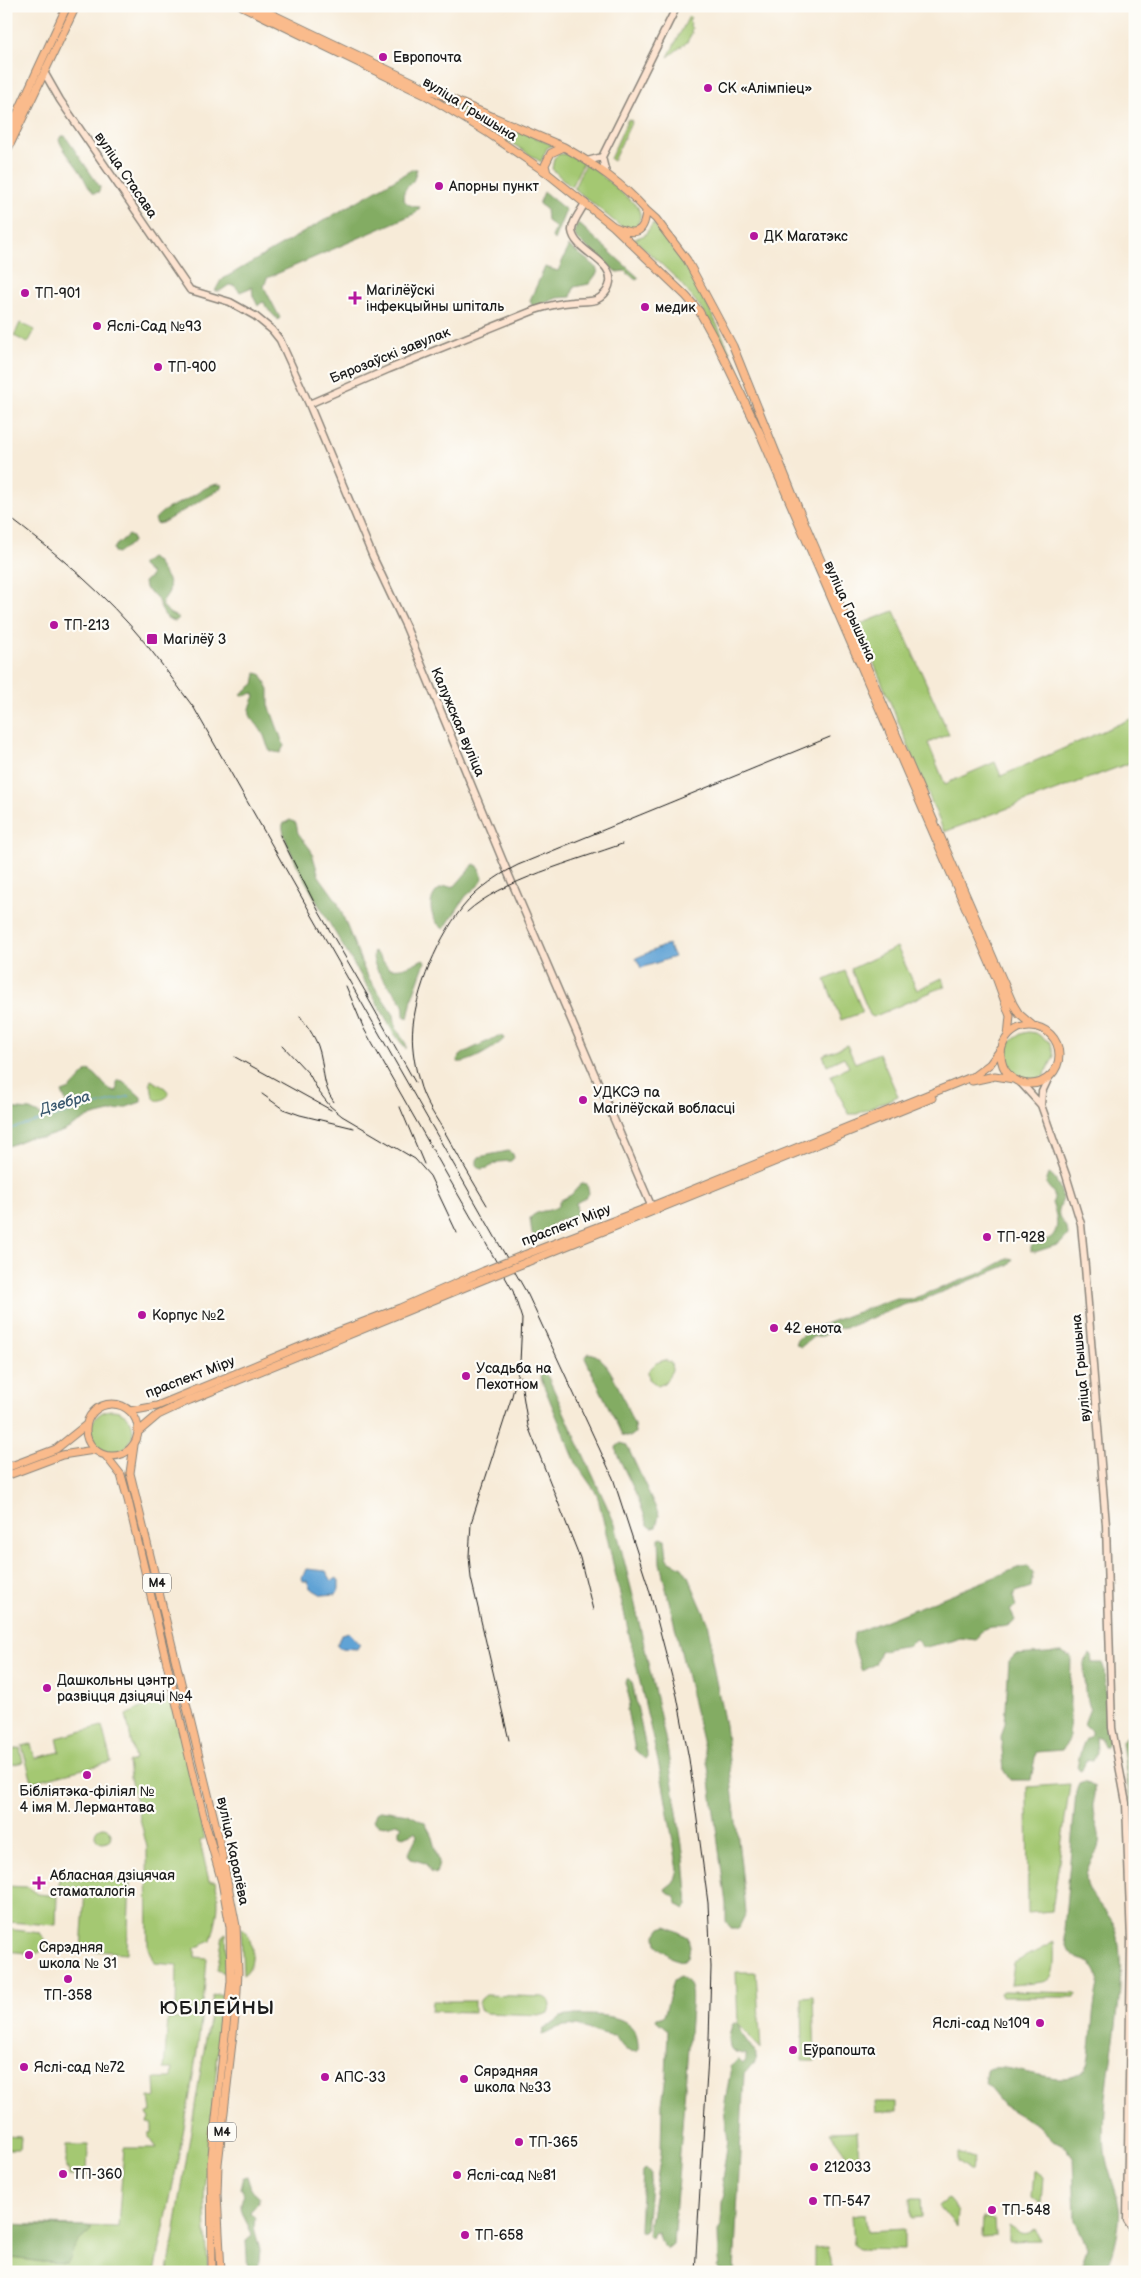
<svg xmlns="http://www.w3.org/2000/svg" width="1141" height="2278" font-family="'Balsamiq Sans',sans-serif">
  <rect width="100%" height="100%" fill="#fdfcf7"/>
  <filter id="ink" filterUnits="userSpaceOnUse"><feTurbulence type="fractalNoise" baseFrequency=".02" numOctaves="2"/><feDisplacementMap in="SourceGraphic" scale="10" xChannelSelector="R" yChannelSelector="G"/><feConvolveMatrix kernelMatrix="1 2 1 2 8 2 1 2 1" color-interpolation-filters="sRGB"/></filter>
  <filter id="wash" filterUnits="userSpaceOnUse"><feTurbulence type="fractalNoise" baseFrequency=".0096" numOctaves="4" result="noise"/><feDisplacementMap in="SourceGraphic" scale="20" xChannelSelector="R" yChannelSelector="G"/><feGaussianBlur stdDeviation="1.12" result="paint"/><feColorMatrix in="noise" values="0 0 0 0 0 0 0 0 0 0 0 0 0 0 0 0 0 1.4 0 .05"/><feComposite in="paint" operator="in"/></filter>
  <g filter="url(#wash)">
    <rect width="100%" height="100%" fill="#f7ebd8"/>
    <path fill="#a4c872" stroke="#607247" d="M689,16l2,2 -2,3 2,2 -1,3 2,2 -1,3 1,2 -5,9 -19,15z
      M446,101l107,44 -6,3 -6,14z
      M628,119l4,2 -19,40 -3,-2z
      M559,154h7l18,7 -13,26 -19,-18 2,-11z
      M586,162l51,44c5,8 4,14 -2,22l-7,1 -8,-3 -46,-38z
      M653,223c33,40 56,82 77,129l-2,1 -27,-45 -24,-29 -43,-40 11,-4z
      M20,323l15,7 -7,13 -14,-7z
      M894,611l55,123 -21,9 17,41 50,-22 6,14 134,-59v44l-191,71 -86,-207z
      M897,947l20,43 25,-12 3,8 -72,31 -3,-2 -19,-46z
      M845,971l17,39 -1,3 -20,7 -16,-40z
      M1029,1032l7,1 15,10 3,13 -10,20c-45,19 -53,-39 -15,-44z
      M847,1045l8,18 24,-10 19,43 -41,18h-8l-19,-38 19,-9 -5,-10 -17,8 -4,-10z
      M151,1080l14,8 4,5 -1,3c-8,6 -15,7 -16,-5 0,-5 -3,-7 -1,-11z
      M665,1360l6,3 1,7 -7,13 -7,3 -9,-7 -1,-8 8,-8z
      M91 1431a21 21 0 1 1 42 0a21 21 0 1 1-42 0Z
      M162,1698l11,5 32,136 -5,2 9,40h6c6,21 2,39 -4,60l-16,7v9l12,1c-7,106 -31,210 -52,314l-149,-1v-47l112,3 6,-79h33l-8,-11v-4h3v-9l-5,-1 2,-4 -2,-6h4l-2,-16 7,1 -1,-20h17l1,-9h-9l4,-50 21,-1 -2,-10h-11l1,-43 -23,-2 -6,-15 -1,-101 -17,-69 -2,-16 7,-2 -9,-45z
      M102,1726l9,36 -79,20 -10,-36 9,-2 4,14 25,-6 -3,-14z
      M20,1748l3,14 -17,4v-15z
      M1070,1784l-18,127 -24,2 -1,-126z
      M95 1835a8 8 0 1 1 16 0a8 8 0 1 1-16 0Z
      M59,1877l71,4 -3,72 -46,-3 4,-61 -26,-2z
      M6,1886l22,1 10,7 19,2 -1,29 -50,-3z
      M241,1928c12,6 17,38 2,47z
      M6,1929l34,4 6,7 -1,8 -8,6 -31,-3z
      M226,1933l2,41 -11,-4 6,-35z
      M1054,1942c1,45 0,39 -43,43l3,-22z
      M736,1972h20l5,77 -23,-25z
      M1003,1991l73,2 -1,4h-73l-2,-4z
      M219,1994l5,1 -20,196 4,81h-40l45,-277z
      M486,1995l57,2 6,3 1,7 -2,6 -5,2 -58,-2c-6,-3 -8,-8 -4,-14z
      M813,1996l2,65h-12l-1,-64z
      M432,2001h42v11l-43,-1z
      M875,2102h21v10h-20z
      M857,2131l2,28 -9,1 -20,-28z
      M6,2136l15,1 -1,12h-14z
      M66,2145h22l-1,31h-18v-8h-3z
      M958,2153l16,5 -4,13 -12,-9z
      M1034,2169l9,7 -2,29 -9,-7z
      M910,2198h11l1,19 -11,1z
      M948,2199l10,12 -1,16 -18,-21z
      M865,2214l2,17 37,-2v21l-46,-1 -4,-4 -2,-29z
      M983,2218l12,1 1,17 -14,1z
      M1008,2225c11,7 16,13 27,4l5,11 -32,1z
      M828,2247l3,12v13h-17v-24z"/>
    <path fill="#83ac64" stroke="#506440" d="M61,136h4l35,51 -1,5 -5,1c-7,-6 -8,-12 -13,-20 -7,-11 -17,-21 -22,-33z
      M413,169h4c-1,3 -2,9 -4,12 -2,3 -7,5 -8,9 -6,11 5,17 15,17l-4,6 -149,65 -3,9 16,31 -2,2 -12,-13 -2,-5 -3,1 -3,3 -5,-10 -1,-9 -12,5 -5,-6 -6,-1 -9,6h-5l6,-11z
      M544,192l22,18 -12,30 -2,-3 4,-9 -9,-7 -1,-12 -7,-5z
      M578,223l61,55 -3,2 -11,-9 -8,1 -5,-3 -36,-31 -2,-6z
      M569,246l26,20 3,6 -9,12 -15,3 -3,10 -14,1 -24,10 -3,-8 15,-33 13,4z
      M218,484l4,1v2l-8,6 -52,30 -5,1 -2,-5c10,-12 21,-13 34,-21 10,-5 16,-12 29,-14z
      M128,535l4,2 1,5 -15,11 -4,-1 -1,-4z
      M150,558l7,4c4,10 15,17 12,29 -2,6 -7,8 -7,14l7,8 10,5 -3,3c-15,-1 -14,-16 -21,-25 -3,-3 -8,-6 -10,-8l-1,-6 7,-6 -1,-3 -8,-7v-2z
      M256,673l5,1 8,15v16l15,41 -4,7 -10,-2c-4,-6 -4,-13 -8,-19 -10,-17 -18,-13 -7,-36l-2,-3 -9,3 -3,-2 13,-10z
      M290,820l6,3 2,10 13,17 8,26 18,25 29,73 28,41 2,13 10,16v5l-12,-15c-15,-34 -117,-186 -111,-210z
      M474,864l4,2 5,12 -3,6 -14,12 -22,33c-15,-8 -19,-34 -1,-42 3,-1 8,0 12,-1z
      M374,951l15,17c14,2 22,-3 34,-9l2,3 -12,33 -5,23 -4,-2c0,-4 0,-11 -3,-15 -8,-13 -33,-33 -27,-50z
      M498,1036l5,1 1,2c-8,8 -35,25 -46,23l-1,-3c7,-9 30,-16 41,-23z
      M88,1070c11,4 15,17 26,22l3,-1v-9l2,-2 4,1 18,16v5l-23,8 -29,7 -25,14 -21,7 -13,-1 -24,10v-39l24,2 13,6 13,-1 8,-5 2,-8 -4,-10 8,-3z
      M508,1151l5,3 1,4 -3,3 -13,1 -10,6 -7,1 -4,-3v-6l2,-3z
      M1049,1174c7,4 13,16 13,24 0,8 -6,12 -2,20 3,7 8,8 8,17l-8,9 -25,8 -4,-1v-6c6,-3 14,-4 19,-7 11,-8 6,-25 2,-35 6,-10 -2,-12 -6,-20z
      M582,1183l5,1 2,9 -4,5 -9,5 1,12 -4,3c-13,-2 -24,7 -29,18l-9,1 -3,-3 -2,-16c11,-11 20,-4 29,-13v-4l12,-6z
      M1009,1258l4,1 -5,6 -91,37 -11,2 -55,22 -17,3 -11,7 -10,1 -12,10 -4,-2 -1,-4 10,-10 87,-32h19l69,-26z
      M589,1353c21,1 37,54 45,72l1,8 -5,4 -8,-2 -37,-77z
      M543,1372l5,5 67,147 19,76 33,147 17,111 4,47 -3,4 -7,-4 -4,-9 -7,-3 -2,-4 10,-8 3,-11 -16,-91 -60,-264 -5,-21 -20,-29 -34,-81 -3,-9z
      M621,1443l5,2 3,5 30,65 -3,12 -4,1 -4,-3 -10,-27 -21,-44 -1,-7z
      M662,1537l3,2 2,18 3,4 12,6 6,9 20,46 3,15v19l14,69 20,176 1,12 -8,16h-7l-5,-8v-17l-18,-138 -48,-203 -1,-25z
      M1028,1566l5,7 -2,14 -16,5 -2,4 3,11 -6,3 5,10c-7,13 -28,1 -35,13 -2,2 -2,5 -4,7l-16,-2 -8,3 -31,7 -3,-8 -3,-1 -6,7c-6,-1 -22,3 -29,5l-5,13 -13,7 -1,-2 -8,-26 1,-10 166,-66z
      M1062,1652l9,5 -2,83 -7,10 -26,2 -5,28h-21l-6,-9 -3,-34 4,-14 4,-62 6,-6z
      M1089,1654l2,1 1,8h10l2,5 5,72 -3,7h-2l-3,-9 -5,-2 1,16 -4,9 -7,-1 -4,10 -2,1 -3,-4c2,-9 4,-20 9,-28l5,-3v-5l-7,-7 6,-16 -5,-17 -1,-29z
      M628,1678l4,4 15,71v5l-2,1 -10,-9 -8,-40 3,-9 -5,-19z
      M1135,1733v122l-2,-36 -11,-76 4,-6z
      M1085,1781l9,6c1,8 -2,15 -1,23 1,11 8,21 6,33 -2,13 -13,21 -13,35 1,22 29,35 32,59 11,70 -19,143 -13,214 2,20 11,36 14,55 3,15 -6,53 -14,66h-20l-2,-2 -1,-5 5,-18 -12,-26 -2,-64 -7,-10 -13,-7 -14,-14 -36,-21 -18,-22 2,-13c19,-13 95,33 102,-13 3,-22 3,-45 8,-67 1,-7 3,-13 0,-19 -9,-19 -29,0 -33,-41l12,-138 3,-9z
      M381,1810l27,4 17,9 6,11 8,28 -3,12 -5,-2 -6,-9 -14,-4 -3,-5 9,-18 -2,-4 -12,5 -4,-3v-5l3,-3 -5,-3c-9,3 -16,5 -24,-2l3,-8z
      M667,1926l21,11 2,10 -2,10 -6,4 -10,-3 -15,-13 -1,-10 5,-7z
      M680,1976c13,7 12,19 11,32l-18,236 -6,5 -4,-3 -5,-14 -4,1 -2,5 -4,-3 13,-81 1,-51 4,-27 2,-46 -12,-10 1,-2 7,-2 10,-36z
      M575,2015c28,0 66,-2 63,36 -14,3 -16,-6 -23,-15 -18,0 -32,-13 -51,-10 -8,1 -14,7 -22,9l1,-5 18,-13z
      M733,2023h5l3,10 16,22 -1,5 -12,14 -10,198h-10v-2h-6l-1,-2 2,-5 -1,-31 3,-7 1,-23 3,-8 -3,-15 6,-38 -4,-32 7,-42 7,-8 5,5 3,-4v-6c-4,0 -9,-1 -13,-3 -7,-5 -3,-22 0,-28z
      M646,2168l5,6 -5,56 -2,2 -4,-1v-3l3,-57z
      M247,2176l4,13 8,7 -1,7 -8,9 5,6 -1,9 6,23 -2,22h-10l-2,-31 6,-5c-3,-14 -17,-26 -8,-41l-4,-7 3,-11z
      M18,2226h68l5,1v3c-5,6 -13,10 -17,18 -3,6 -2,10 -7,15l-25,-1 -30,-4 -2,-26z"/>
    <path fill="#61a3d5" stroke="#3e6078" d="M668,944l6,13 -33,11 -5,-10z
      M306,1569l20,2 6,10 5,-3 2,3v8l-3,5 -14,1 -12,-7 -3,-7h-4l-1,-3z
      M349,1632l11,12 -3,5 -18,-1 -2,-3 4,-11z"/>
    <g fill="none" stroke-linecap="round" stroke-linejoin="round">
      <path stroke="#61a3d5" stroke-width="1" d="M6,1130l124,-34"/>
    </g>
  </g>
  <g filter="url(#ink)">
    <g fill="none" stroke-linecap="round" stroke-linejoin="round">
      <defs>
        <path id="secondary" d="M44,72l16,28 130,190 40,12 25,14 17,14 8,10 29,64 64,153 33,70 101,244 146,339
          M602,157l4,16
          M587,161l15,-4 75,-151
          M309,404l80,-35 146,-59c12,-4 25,-7 38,-8 7,-1 16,0 23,-2 6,-3 11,-8 13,-14 9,-25 -34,-33 -37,-55 -1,-8 9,-20 13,-28
          M1021,1083l20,22 25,70 15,49 4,43 21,258 6,203 14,75 5,139 -4,278 8,12
          M1041,1105l1,-13 7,-15"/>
        <path id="primary" d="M242,6l185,90 61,37 59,40
          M255,6l175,84 134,57
          M6,138l61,-132
          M564,147c31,18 58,36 82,63 -1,25 -12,26 -33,16l-66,-53 -2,-8 6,-12z
          M6,153l70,-147
          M646,210l10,9 31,41 46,86 66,164 214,494 6,10 14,12
          M613,226l73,70 13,15 16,29 44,91 238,549 13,36 -2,20
          M1001 1055a29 29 0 1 1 58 0a29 29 0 1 1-58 0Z
          M972,1081l23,-5 18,3
          M524,1255l128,-49 322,-130 16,-12 11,-15
          M527,1262l405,-164
          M86 1430a26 26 0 1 1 52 0a26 26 0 1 1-52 0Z
          M130,1411l27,-5 157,-65 86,-33 84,-37
          M138,1432l20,-17 32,-15 297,-122
          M134,1445l-4,28 88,362 18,91 2,46 -2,36 -18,156 -1,30 4,78
          M106,1456l15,19 7,25 75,315 19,67 8,45 1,54 -20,183 1,108
          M6,1468l50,-19 30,-24
          M6,1476l56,-21 32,-5"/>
      </defs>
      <use href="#secondary" stroke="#8a847a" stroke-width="9"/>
      <use href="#primary" stroke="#8a847a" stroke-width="9"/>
      <use href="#secondary" stroke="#fde4d1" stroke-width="6"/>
      <use href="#primary" stroke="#fabb8c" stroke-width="7"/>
      <path stroke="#1c1c1c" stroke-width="1" d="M6,515c51,38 100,80 140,129 17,21 32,43 48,64l334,587 85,183 36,111 28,107 12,63 19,144 3,64 -2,73 -14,232
        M280,835l39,77 50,86
        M467,912c33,-31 111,-52 155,-68
        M346,986l18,43 149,262 9,28 -2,44 -8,33 -41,127 -2,33 2,22 38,162
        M365,993l50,89
        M300,1016c7,10 14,19 18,30 7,19 3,39 16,56
        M283,1046l26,28 10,18 11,14 12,10 73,43 15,17 27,57
        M235,1057l96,53
        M262,1094l21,15 17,6 54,13
        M400,1107l24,57
        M487,1205c-15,-25 -30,-51 -44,-76 -9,-14 -20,-31 -24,-48 -5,-18 -8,-38 -6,-56 4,-40 31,-102 61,-130 13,-12 28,-22 44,-30l312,-128
        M520,1376l8,50 52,132 13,52"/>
      <defs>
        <path id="primary-bridge" d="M484,1271l40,-16
          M487,1278l40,-16"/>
      </defs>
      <use href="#primary-bridge" stroke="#8a847a" stroke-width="9" stroke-linecap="butt"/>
      <use href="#primary-bridge" stroke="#fabb8c" stroke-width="7"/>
    </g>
  </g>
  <g fill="#b5179e" stroke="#fdfcf7" stroke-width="2">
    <circle cx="383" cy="57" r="5"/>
    <circle cx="708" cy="88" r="5"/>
    <circle cx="439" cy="186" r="5"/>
    <circle cx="754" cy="236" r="5"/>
    <circle cx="25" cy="293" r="5"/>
    <path d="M352.5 290.5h5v5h5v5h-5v5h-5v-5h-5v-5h5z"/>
    <circle cx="645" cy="307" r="5"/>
    <circle cx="97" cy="326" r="5"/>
    <circle cx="158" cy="367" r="5"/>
    <circle cx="54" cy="625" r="5"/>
    <rect x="146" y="633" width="12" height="12" rx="2.5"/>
    <circle cx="583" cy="1100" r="5"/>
    <circle cx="987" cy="1237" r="5"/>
    <circle cx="142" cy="1315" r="5"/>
    <circle cx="774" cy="1328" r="5"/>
    <circle cx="466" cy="1376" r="5"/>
    <circle cx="47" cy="1688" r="5"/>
    <circle cx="87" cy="1775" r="5"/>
    <path d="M36.5 1875.5h5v5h5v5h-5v5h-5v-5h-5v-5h5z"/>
    <circle cx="29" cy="1955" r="5"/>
    <circle cx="68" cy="1979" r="5"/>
    <circle cx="1040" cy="2023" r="5"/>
    <circle cx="793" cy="2050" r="5"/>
    <circle cx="24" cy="2067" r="5"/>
    <circle cx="325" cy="2077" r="5"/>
    <circle cx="464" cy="2079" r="5"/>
    <circle cx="519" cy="2142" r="5"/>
    <circle cx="814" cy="2167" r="5"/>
    <circle cx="63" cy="2174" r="5"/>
    <circle cx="457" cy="2175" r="5"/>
    <circle cx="813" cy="2201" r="5"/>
    <circle cx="992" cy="2210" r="5"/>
    <circle cx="465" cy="2235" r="5"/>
  </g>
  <g text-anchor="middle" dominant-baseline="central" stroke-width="4.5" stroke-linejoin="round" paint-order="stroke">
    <g fill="#fdfcf7" stroke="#605f5e" stroke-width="1">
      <rect x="143" y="1573.5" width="28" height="19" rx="4"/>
      <rect x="208" y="2122.5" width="28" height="19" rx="4"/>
    </g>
    <g font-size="12" font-weight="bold" fill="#1c1c1c">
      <text x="157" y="1583">М4</text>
      <text x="222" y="2132">М4</text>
    </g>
    <g font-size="14" fill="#1c1c1c" stroke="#fdfcf7" text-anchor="start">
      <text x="393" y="57">Европочта</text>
      <text x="718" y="88">СК «Алімпіец»</text>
      <text x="449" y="186">Апорны пункт</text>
      <text x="764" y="236">ДК Магатэкс</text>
      <text x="366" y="290">Магілёўскі<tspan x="366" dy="16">інфекцыйны шпіталь</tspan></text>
      <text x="35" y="293">ТП-901</text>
      <text x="655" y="307">медик</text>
      <text x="107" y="326">Яслі-Сад №93</text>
      <text x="168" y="367">ТП-900</text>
      <text x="64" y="625">ТП-213</text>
      <text x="163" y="639">Магілёў 3</text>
      <text x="593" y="1092">УДКСЭ па<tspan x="593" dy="16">Магілёўскай вобласці</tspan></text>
      <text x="997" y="1237">ТП-928</text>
      <text x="152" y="1315">Корпус №2</text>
      <text x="784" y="1328">42 енота</text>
      <text x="476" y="1368">Усадьба на<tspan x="476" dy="16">Пехотном</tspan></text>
      <text x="57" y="1680">Дашкольны цэнтр<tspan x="57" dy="16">развіцця дзіцяці №4</tspan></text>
      <text x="87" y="1791" text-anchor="middle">Бібліятэка-філіял №<tspan x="87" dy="16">4 імя М. Лермантава</tspan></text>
      <text x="50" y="1875">Абласная дзіцячая<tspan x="50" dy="16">стаматалогія</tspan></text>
      <text x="39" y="1947">Сярэдняя<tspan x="39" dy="16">школа № 31</tspan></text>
      <text x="68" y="1995" text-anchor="middle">ТП-358</text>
      <text x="1030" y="2023" text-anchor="end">Яслі-сад №109</text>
      <text x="803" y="2050">Еўрапошта</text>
      <text x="34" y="2067">Яслі-сад №72</text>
      <text x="474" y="2071">Сярэдняя<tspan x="474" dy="16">школа №33</tspan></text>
      <text x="335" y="2077">АПС-33</text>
      <text x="529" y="2142">ТП-365</text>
      <text x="824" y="2167">212033</text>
      <text x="73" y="2174">ТП-360</text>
      <text x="467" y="2175">Яслі-сад №81</text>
      <text x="823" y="2201">ТП-547</text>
      <text x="1002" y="2210">ТП-548</text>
      <text x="475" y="2235">ТП-658</text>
    </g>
    <g font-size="14" fill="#1c1c1c" stroke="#fdfcf7">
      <text transform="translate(470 109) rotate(32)">вуліца Грышына</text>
      <text transform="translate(126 175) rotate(56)">вуліца Стасава</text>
      <text transform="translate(390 355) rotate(-22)">Бярозаўскі завулак</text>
      <text transform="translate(850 611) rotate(66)">вуліца Грышына</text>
      <text transform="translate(458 722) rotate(67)">Калужская вуліца</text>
      <text transform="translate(566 1225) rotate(-21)">праспект Міру</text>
      <text transform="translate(1081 1368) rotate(-95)">вуліца Грышына</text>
      <text transform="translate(190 1377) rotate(-21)">праспект Міру</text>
      <text transform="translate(233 1851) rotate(78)">вуліца Каралёва</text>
    </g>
    <g font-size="15" font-style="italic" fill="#3b596f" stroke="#fdfcf7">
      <text transform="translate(65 1103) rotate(-16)">Дзебра</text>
    </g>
    <g font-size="19" font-weight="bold" letter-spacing="1" fill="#1c1c1c" stroke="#fdfcf7">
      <text x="217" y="2008">ЮБІЛЕЙНЫ</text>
    </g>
  </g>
  <rect width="1141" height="2278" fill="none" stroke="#fdfcf7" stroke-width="25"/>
</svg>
